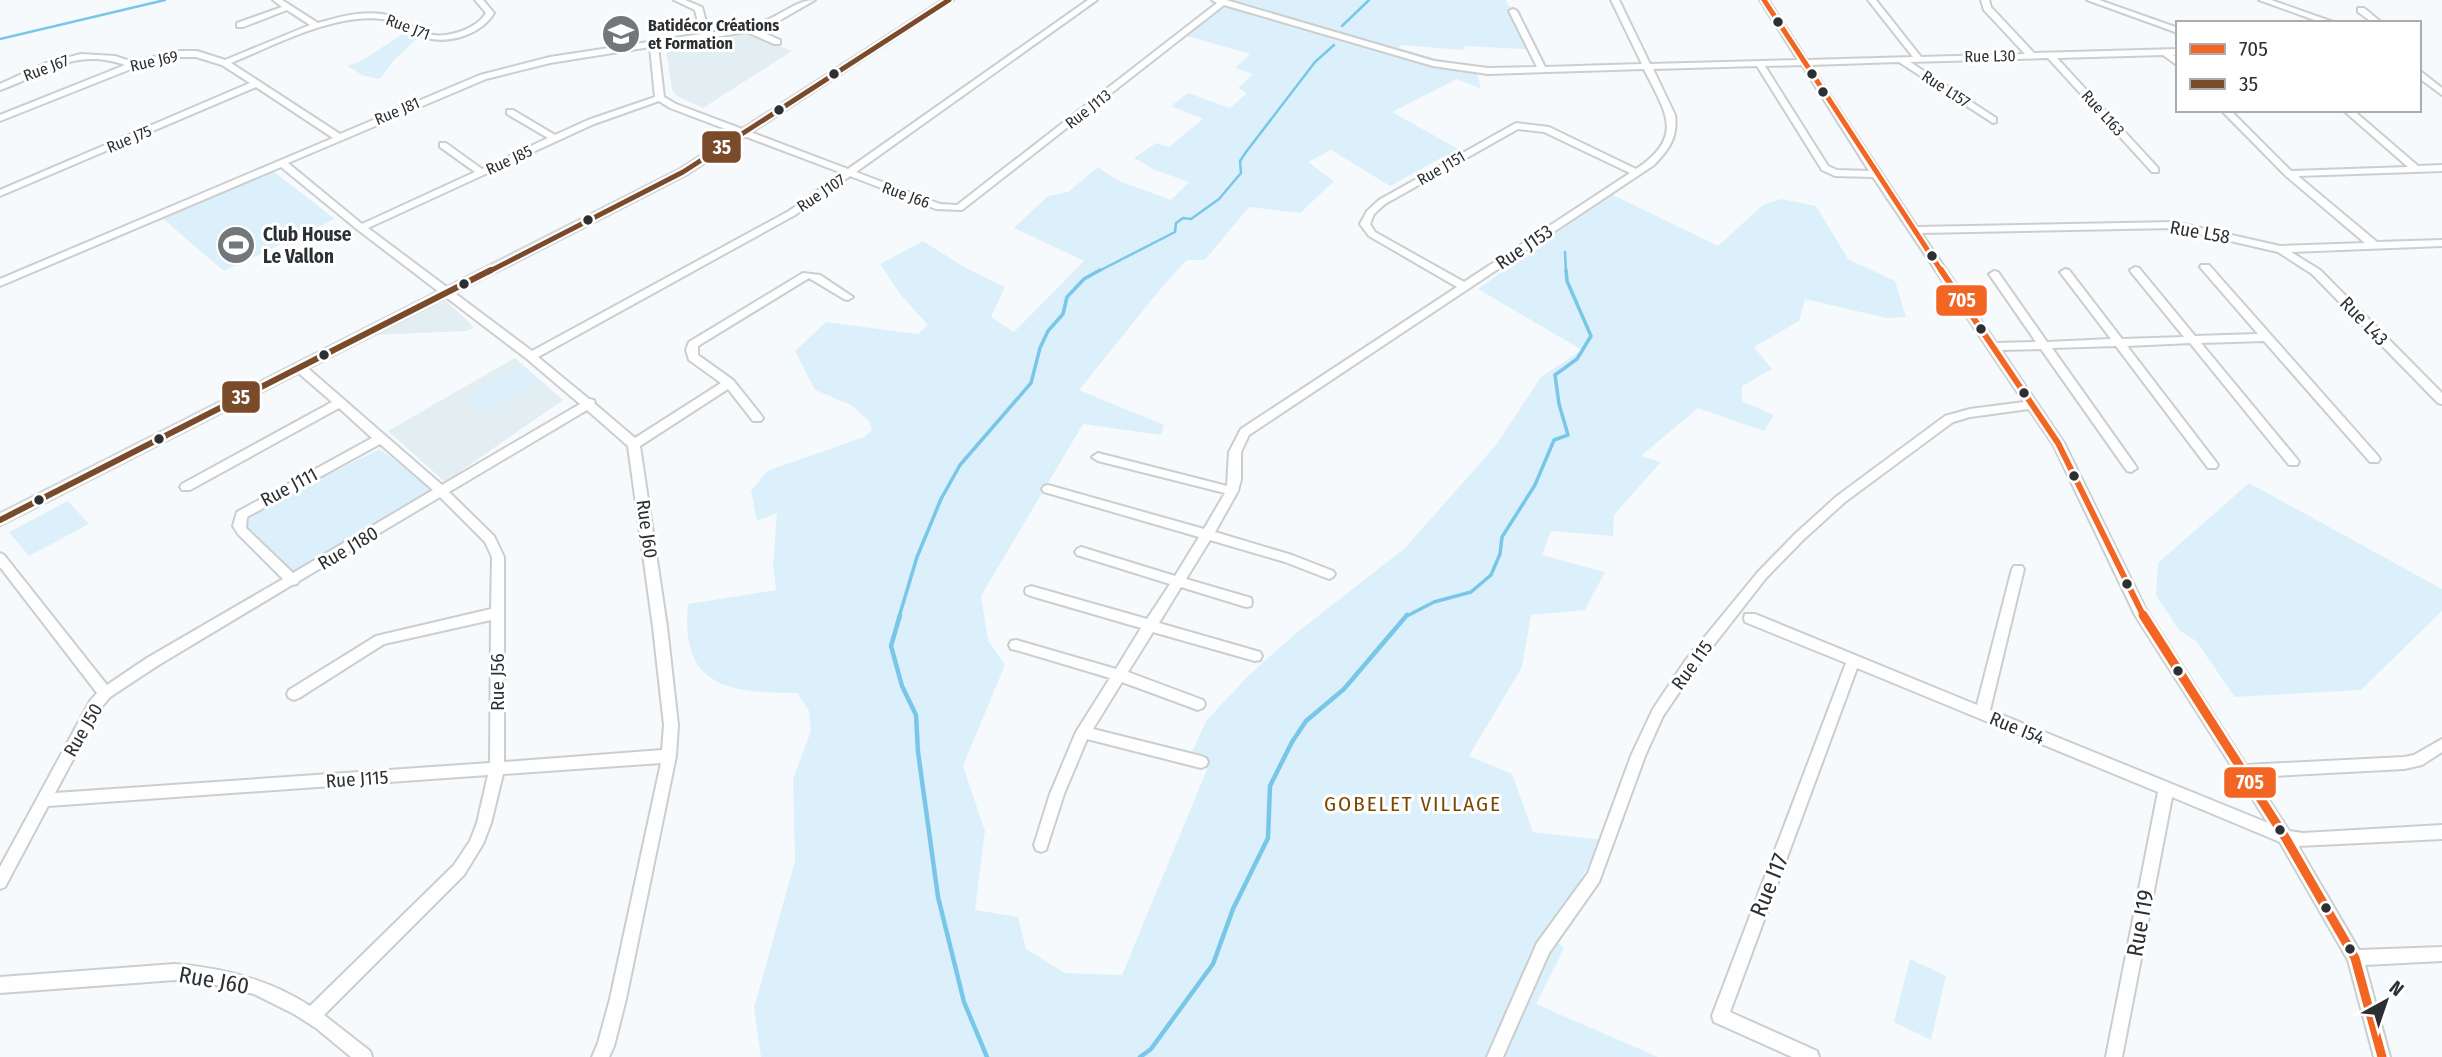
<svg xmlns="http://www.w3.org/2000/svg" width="2442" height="1057" font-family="'Fira Sans Condensed',sans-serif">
  <rect width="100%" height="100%" fill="#f7fafc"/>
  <path fill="#e3eef3" d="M748,34l44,17 -89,57 -26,-12 -5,-7 -6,-38z
    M444,299l30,28 -7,4 -94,4z
    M515,358l48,42 -118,82 -57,-51z"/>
  <path fill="#dcf0fb" d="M1226,0h280l3,6 8,2 22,42 -74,-4 -1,4 -64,-5 -1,3 39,11 37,6 6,24 -24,-10 -65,33 66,37 -68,37 -59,-36 -23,12 26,19 -34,32 -51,-6 -44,53h-18l-25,27 -83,103 85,35 -3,10 -78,-11 -102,172 7,44 17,25 -42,101 22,65 -10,79 43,7 8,32 39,24 57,2 88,-213 -18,-10 14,-31 42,-45 47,-42 110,-86 91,-103 45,-68 41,-27 -104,-61 133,-95 107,52 45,-41 18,-6 35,7 32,53 47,22 11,36 -20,1 -81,-19 -6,22 -45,26 18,22 -30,17v15l32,14 -10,16 -66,-23 -57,48 20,6 -47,53 -1,21 -62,-5 -9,24 63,17 -20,38 -54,5 -9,52 -53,89 43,18 21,58 71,8 -55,92 15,17 -28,55 122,53h-897l-7,-49 41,-147 -2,-82 18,-48 -2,-20 -12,-18c-69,0 -117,-6 -109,-89l88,-14 -3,-25 4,-52 -20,8 -6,-30 16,-20 97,-34 8,-7 -3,-9 -18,-16 -36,-15 -20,-39 31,-29 92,12 10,-9 -28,-31 -20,-30 43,-23 43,27 39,19 -14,30 23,15 70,-71 -70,-33 34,-32 20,-4 30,-25 19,13 54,20 18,-18 -34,-12 -21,-12 22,-15 13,4 34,-28 -32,-13 17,-13 42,15 17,-15 -9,-5 15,-14 -18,-6 15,-14 -63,-18 43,-34z
    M410,29l9,8 -24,22 -15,20 -16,-3 -17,-10 16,-6z
    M273,171l62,48 -111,52 -61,-52z
    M521,366l19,15 -57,32 -19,-15z
    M380,449l58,43 -142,83 -54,-50 2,-10z
    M2249,483l193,106v22l-81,79 -126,7 -39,-56 -17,-11 -23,-35 2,-32z
    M68,501l21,23 -60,32 -20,-24z
    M1910,959l36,17 -15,64 -37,-18z"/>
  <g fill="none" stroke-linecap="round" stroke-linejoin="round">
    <path stroke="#78c6e8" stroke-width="2.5" d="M1342,26l27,-26
      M0,39l165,-39
      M1565,252l1,20
      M1097,272l78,-40 1,-9 7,-5 8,1 28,-20 22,-26 -1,-12 6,-9 69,-90 19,-17"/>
    <path stroke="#78c6e8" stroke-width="3.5" d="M899,617l18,-60 24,-58 19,-34 71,-82 9,-35 8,-17 15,-17 4,-17 17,-18 16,-9
      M1405,617l29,-15 37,-10 20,-17 9,-21 2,-17 33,-52 19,-45 14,-5 -9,-31 -4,-29 22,-16 14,-23 -24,-55 -1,-11"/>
    <path stroke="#78c6e8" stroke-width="4.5" d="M900,615l-9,31 11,40 14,29 2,37 20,145 26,105 23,55
      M1140,1057l11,-8 62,-85 20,-55 35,-71 2,-52 22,-44 14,-21 38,-32 63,-74"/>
    <defs>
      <path id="minor" d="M273,0h9l36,23c20,-6 42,-12 64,-9 18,2 29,14 45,20 19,5 49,-4 59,-21l-11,-13h8l11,13c-13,22 -47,32 -71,24 -12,-3 -22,-13 -34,-17 -10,-2 -22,-2 -32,-1 -41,4 -87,28 -126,44l109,71 140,-59 70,-18 151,-23 -6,-24 -21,-10h11l17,7 7,26c20,-4 41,-6 60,-14 16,-7 29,-19 46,-19l-40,23 -20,6 25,11v4h-6l-27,-12 -89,14 6,51 12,7 172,65 240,-169h9l-241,172 84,32 17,1 260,-202 -5,-3h14l208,61 54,7 49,-1 -28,-56 4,-2 4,2 28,56 97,-3 -31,-64h8l31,64 148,-4 -38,-60h8l39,60 106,-3 -45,-57h8l45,57 104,-3 -41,-44 -3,-10h8l2,7 43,46 144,-4v6h-5l5,4v7l-15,-11 -106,3 101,110v4h-6l-104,-114 -138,4 86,56v4l-3,1 -94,-61 -89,3 107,162 257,-5 106,24 85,-3 -79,-67 -65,-66h9l61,61 117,-4 -65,-57h10l65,56 24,-1v6l-144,5 79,66 65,-2v6l-151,6 29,18 122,123v11l-4,-1 -126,-129 -34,-22 -104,-24 -253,5 75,110 40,-1 -47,-68 5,-3 4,1 49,70 64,-3 -51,-67 5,-3 4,1 53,69 62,-2 -53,-65 -1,-2 5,-3 4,1 56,68 63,-2 -58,-67 1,-2h8l169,191 2,3 -2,3h-8l-106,-121 -63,2 96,116 2,3 -2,3h-8l-99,-122 -63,3 89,116 2,3 -2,3h-8l-92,-122 -64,2 83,117 2,3 -6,4 -4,-1 -86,-122 -40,1 63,93 81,165 101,157 158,-8 10,-2 28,-16v13l-20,13 -18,4 -150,8 35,54 14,2 139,-8v14l-144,7 61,104 83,-3v14l-77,4 25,92h-16l-26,-97 -68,-118 -108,-45 -50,260h-16l52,-265 -301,-124 -127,344 87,39 2,6h-27l-78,-35 -2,-6 134,-353 -101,-41 -1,-4 1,-4h10l222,91 35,-136 2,-3h8l2,3 -34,141 278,113 -133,-208 -82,-171 -24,-35 -59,8 -17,5 -108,80 -42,38 -37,38 -71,91 -32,47 -18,40 -46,126 -50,71 -46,104h-16l50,-114 51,-70 43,-117 22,-47 32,-48 73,-89 37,-38 42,-38 108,-80 25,-7 54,-7 -151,-225 -38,-1 -13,-6 -65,-104 -104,3 22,46c3,22 -6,35 -21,50l-405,270 -8,17v27l-3,12 -23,41 77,23 41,16 2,3 -2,3 -4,2 -44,-17 -75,-22 -24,39 65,19 1,4 -1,4 -5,1 -65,-20 -22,36 101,29 2,4 -2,4 -5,1 -102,-29 -25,40 75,28 2,4 -2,4 -5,2 -76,-28 -29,47 108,27 5,2 2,4 -2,4 -5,2 -114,-29 -23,55 -18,56 -5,2 -5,-2 -2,-5 16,-51 26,-62 34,-54 -94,-28 -5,-1 -2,-4 2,-4 5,-1 100,29 25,-41 -110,-32 -5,-2 -1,-3 1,-3 5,-2 116,33 23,-35 -93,-29 -2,-3 2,-3 4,-2 94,29 24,-39 -155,-45 -2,-3 2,-3 4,-1 156,44 21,-36 -127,-32 -6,-4 6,-4 129,33 2,-34 12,-23 216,-142 -88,-51 -9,-12 7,-13 12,-11 137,-77 33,4 87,42c50,-33 29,-57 8,-100l-156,5 -55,-8 -209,-61 -262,205 -26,-1 -86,-33 -55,39 -257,142 51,42 5,1 1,4 40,34 86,-55 -32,-23 -3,-10 3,-8 114,-69 17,2 33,22 -5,3 -4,-1 -35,-21 -111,68v9l35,25 28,35 2,3 -2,3h-8l-25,-32 -88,57 27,181 11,98 -2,31 -50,243 -12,47 -5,11h-17l6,-14 12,-44 51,-236 -158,11 -12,49 -8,21 -19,31 -140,140 46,36 2,6h-21l-35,-29 -22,-14 -40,-20 -51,-12 -28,-2 -175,13v-16l175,-13c48,4 94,15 135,42l144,-141 16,-24 7,-18 11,-48 -440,31 -43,81 -5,2v-22l90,-166 7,-8 -97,-126v-14l4,2 103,130 40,-27 136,-79 -45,-45 -5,-8 4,-14 135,-74 -33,-30 -149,82h-8l-2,-3 2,-3 150,-82 -37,-32 -1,-3 1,-3h8l139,121 138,-81 -53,-45 -169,-129 -77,-63 -281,119v-7l333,-141 -77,-51 -256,109v-6l250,-107 -28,-18 -26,-8h-17l-43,10 -136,54v-6l125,-50c-52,-18 -79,9 -125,25v-6l46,-21 35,-9 34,2 18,6 46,-11h18l28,9 85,-35 -23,-15 -44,17h-6v-4l45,-16zM650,47l5,50 -67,23 -33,15 -42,-25h-6v4l41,24 -66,31 -36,-26h-6v4l35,25 -113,52 -74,-61 198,-84 64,-16zM1802,65l67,106 -32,-1 -9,-4 -63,-100zM659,101l11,7 172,65 -53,38 -257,140 -164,-123 226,-104zM1518,129l26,3 86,41 -166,109 -89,-50 -5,-8 4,-10 11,-10zM587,410l41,36 25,181 11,98 -2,25 -158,12v-205l-10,-21 -45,-44zM380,444l53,46 -140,83 -47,-45 1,-11zM440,497l45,45 7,15 -1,52 -115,27 -87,54 -2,4 2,4 5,2 5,-2 85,-54 107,-24 -1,143 -435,30 45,-84 10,-12 47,-31 135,-81 5,-1 2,-3z
        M2087,0h12l79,28v5z
        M2259,0h12l65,23h-13z
        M2358,8h6l18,15h-9l-15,-11z
        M2419,70l23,18v7l-23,-17z"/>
      <path id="major" d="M942,0h12l-267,175 -687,351v-13l679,-344z"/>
    </defs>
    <use href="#minor" stroke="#cbcecf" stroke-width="4"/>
    <use href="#major" stroke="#d2d4d5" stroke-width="3"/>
    <use href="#minor" fill="#fefeff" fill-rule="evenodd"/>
    <use href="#major" fill="#dae6ea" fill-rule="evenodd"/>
    <defs>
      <path id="bus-1-far2" d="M1764,0l178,272"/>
      <path id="bus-1-far1" d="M1941,270l117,173 86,174"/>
      <path id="bus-1" d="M2143,615l142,222 70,121 27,99"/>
      <path id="bus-2-far1" d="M488,272l195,-100 266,-172"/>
      <path id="bus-2" d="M0,520l491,-250"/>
    </defs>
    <use href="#bus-1-far2" stroke="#fff" stroke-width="9"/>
    <use href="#bus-1-far1" stroke="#fff" stroke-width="11"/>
    <use href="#bus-1" stroke="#fff" stroke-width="14"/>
    <use href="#bus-2-far1" stroke="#fff" stroke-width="9"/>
    <use href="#bus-2" stroke="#fff" stroke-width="11"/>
    <use href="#bus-1-far2" stroke="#f26522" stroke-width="5"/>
    <use href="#bus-1-far1" stroke="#f26522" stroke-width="6"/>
    <use href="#bus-1" stroke="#f26522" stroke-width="9"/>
    <use href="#bus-2-far1" stroke="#7a4b2a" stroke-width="5"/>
    <use href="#bus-2" stroke="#7a4b2a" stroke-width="6"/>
  </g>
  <defs>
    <symbol id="university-disc" viewBox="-11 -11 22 22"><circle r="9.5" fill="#747779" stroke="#fff"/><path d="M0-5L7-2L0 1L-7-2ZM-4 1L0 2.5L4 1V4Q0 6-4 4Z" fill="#fff"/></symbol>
    <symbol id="stadium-disc" viewBox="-11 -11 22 22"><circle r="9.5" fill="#747779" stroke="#fff"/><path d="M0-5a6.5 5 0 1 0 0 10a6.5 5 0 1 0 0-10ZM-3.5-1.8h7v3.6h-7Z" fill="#fff"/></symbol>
  </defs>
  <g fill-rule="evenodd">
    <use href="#university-disc" x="599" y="12" width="44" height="44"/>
    <use href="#stadium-disc" x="214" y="223" width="44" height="44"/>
  </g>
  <g fill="#2d3032" stroke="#fff" stroke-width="2.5">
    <circle cx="1778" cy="22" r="6"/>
    <circle cx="834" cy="74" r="6"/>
    <circle cx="1812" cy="74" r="6"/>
    <circle cx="1823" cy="92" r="6"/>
    <circle cx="779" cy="110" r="6"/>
    <circle cx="588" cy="220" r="6"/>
    <circle cx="1932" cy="256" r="6"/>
    <circle cx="464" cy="284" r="6"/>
    <circle cx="1981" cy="329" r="6"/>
    <circle cx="324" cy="355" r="6"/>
    <circle cx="2024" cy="393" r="6"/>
    <circle cx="159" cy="439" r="6"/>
    <circle cx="2074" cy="476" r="6"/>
    <circle cx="39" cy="500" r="6"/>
    <circle cx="2127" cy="584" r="6"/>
    <circle cx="2178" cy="671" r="6"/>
    <circle cx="2280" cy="830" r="6"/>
    <circle cx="2326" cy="908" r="6"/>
    <circle cx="2350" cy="949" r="6"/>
  </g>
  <g text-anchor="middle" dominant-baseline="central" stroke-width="6" stroke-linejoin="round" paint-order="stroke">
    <g font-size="16" font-weight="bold" fill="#2d3032" stroke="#fff" text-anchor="start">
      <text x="648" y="25">Batidécor Créations<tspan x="648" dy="18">et Formation</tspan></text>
    </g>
    <g font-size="16" fill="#2d3032" stroke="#fff">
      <text transform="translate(408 27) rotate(21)">Rue J71</text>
      <text transform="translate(1990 56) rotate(-1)">Rue L30</text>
      <text transform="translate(154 61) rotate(-13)">Rue J69</text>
      <text transform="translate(46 68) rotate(-21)">Rue J67</text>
      <text transform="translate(1946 89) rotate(33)">Rue L157</text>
      <text transform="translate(1088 109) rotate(-38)">Rue J113</text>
      <text transform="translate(397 111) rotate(-23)">Rue J81</text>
      <text transform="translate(2103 113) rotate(48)">Rue L163</text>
      <text transform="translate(129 139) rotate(-23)">Rue J75</text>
      <text transform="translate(509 160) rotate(-25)">Rue J85</text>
      <text transform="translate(1441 168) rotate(-30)">Rue J151</text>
      <text transform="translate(821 193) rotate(-34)">Rue J107</text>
      <text transform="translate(906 195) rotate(20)">Rue J66</text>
    </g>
    <g font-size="19" fill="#2d3032" stroke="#fff">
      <text transform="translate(2200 232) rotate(10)">Rue L58</text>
      <text transform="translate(1524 247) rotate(-34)">Rue J153</text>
      <text transform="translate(2364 321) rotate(46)">Rue L43</text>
      <text transform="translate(289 487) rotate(-28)">Rue J111</text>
      <text transform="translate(647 529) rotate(82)">Rue J60</text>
      <text transform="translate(348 548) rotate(-31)">Rue J180</text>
      <text transform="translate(1692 665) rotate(-54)">Rue I15</text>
      <text transform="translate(497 682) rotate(-90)">Rue J56</text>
      <text transform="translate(2017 728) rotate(22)">Rue I54</text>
      <text transform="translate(83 730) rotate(-60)">Rue J50</text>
      <text transform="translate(357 779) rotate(-4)">Rue J115</text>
    </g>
    <g font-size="19" font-weight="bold" fill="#2d3032" stroke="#fff" text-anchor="start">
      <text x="263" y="234">Club House<tspan x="263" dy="22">Le Vallon</tspan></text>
    </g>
    <g font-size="21" letter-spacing="2" fill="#7a4900" stroke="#fff">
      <text x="1413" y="804">GOBELET VILLAGE</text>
    </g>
    <g font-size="23" fill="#2d3032" stroke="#fff">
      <text transform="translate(1769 885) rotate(-68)">Rue I17</text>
      <text transform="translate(2140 923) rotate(-80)">Rue I19</text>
      <text transform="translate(214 980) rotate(10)">Rue J60</text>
    </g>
  </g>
  <g stroke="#fff" stroke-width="2.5">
    <rect x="701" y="130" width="41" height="34" rx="7" fill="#7a4b2a"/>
    <rect x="1935" y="284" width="53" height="33" rx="7" fill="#f26522"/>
    <rect x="221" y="380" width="40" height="34" rx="7" fill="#7a4b2a"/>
    <rect x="2223" y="766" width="54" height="33" rx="7" fill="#f26522"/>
  </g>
  <g font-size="19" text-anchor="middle" font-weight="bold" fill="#fff">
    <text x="722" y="154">35</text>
    <text x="1962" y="307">705</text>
    <text x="241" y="404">35</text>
    <text x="2250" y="789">705</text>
  </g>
  <rect x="2176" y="21" width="245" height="91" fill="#ffffff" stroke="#abacad" stroke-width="2"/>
  <rect x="2190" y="44" width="35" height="10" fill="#f26522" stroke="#abacad" stroke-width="2"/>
  <text x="2239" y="56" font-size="21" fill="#2d3032">705</text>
  <rect x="2190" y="79" width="35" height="10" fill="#7a4b2a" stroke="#abacad" stroke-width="2"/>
  <text x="2239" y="91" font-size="21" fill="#2d3032">35</text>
  <g transform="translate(2386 1001) rotate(40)" stroke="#ffffff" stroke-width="5" paint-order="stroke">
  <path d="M0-5L12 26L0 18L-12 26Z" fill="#2d3032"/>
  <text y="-10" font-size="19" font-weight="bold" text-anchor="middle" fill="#2d3032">N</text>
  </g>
</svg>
